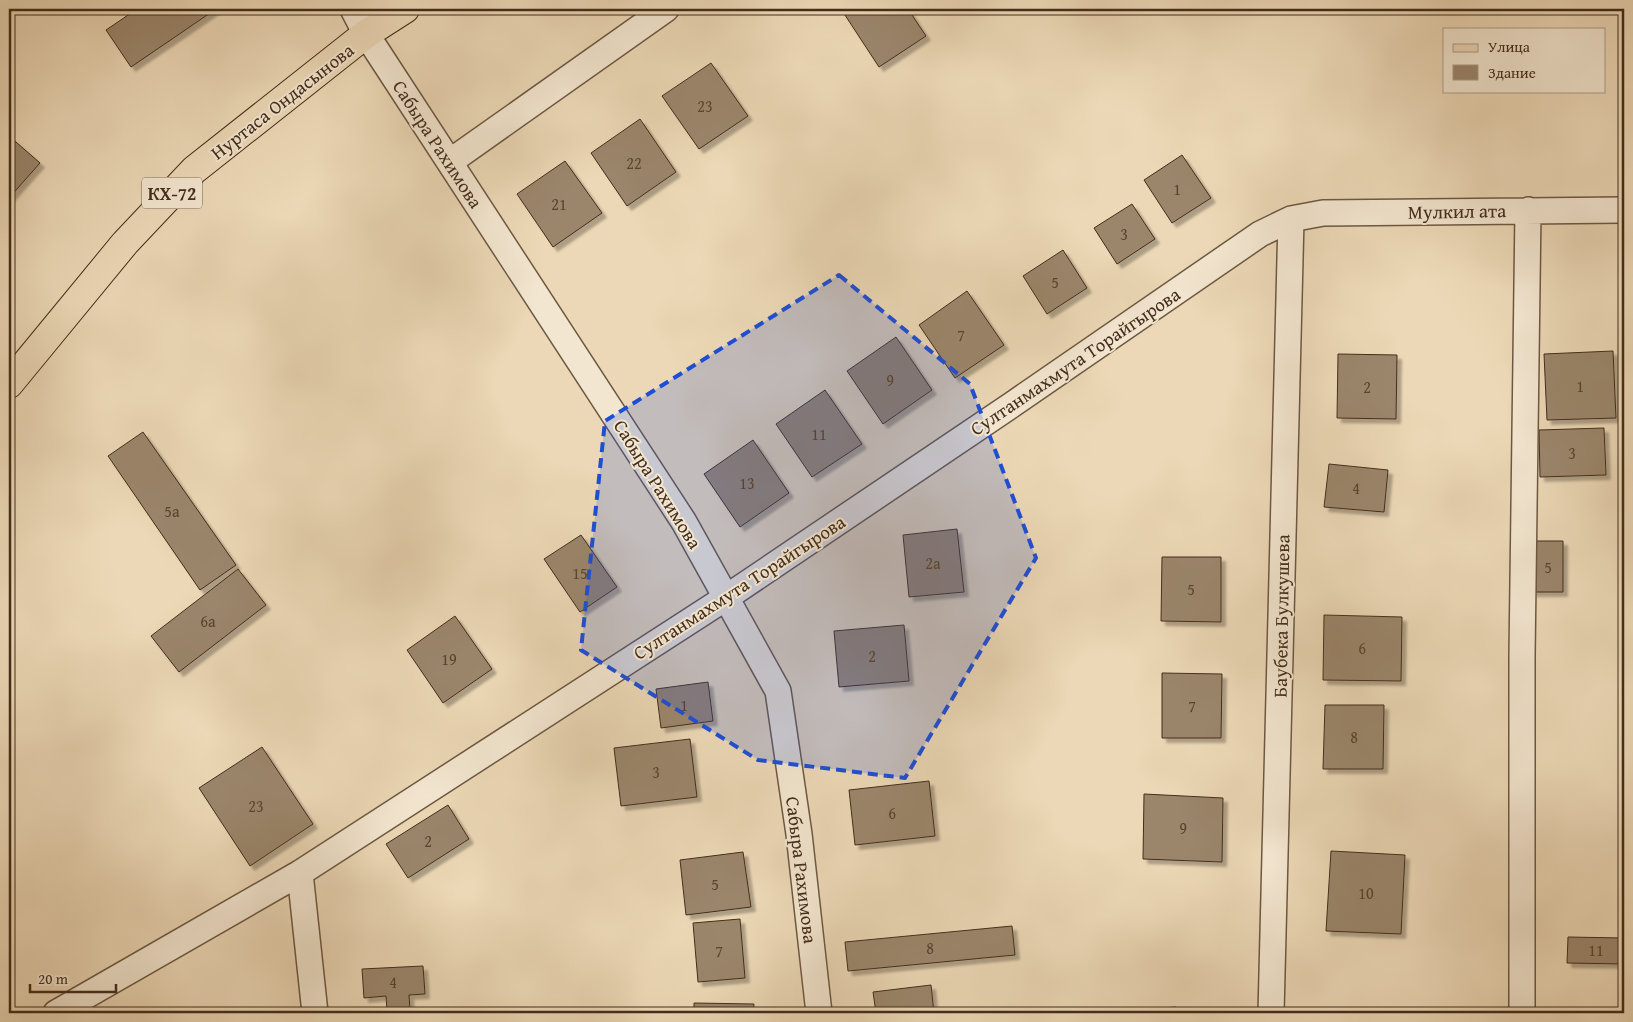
<svg xmlns="http://www.w3.org/2000/svg" width="1633" height="1022" font-family="'Gentium Book Plus',serif">
  <defs>
    <filter id="shadow"><feDropShadow dx="4.5" dy="4.5" stdDeviation="1" flood-color="#0004"/></filter>
  </defs>
  <rect width="100%" height="100%" fill="#ecd8b6"/>
  <filter id="stains"><feTurbulence type="fractalNoise" baseFrequency=".004" numOctaves="4"/><feColorMatrix values="0 0 0 0 .2 0 0 0 0 .09 0 0 0 0 .02 0 0 0 .5 -.17"/></filter>
  <radialGradient id="worn" r=".72"><stop offset=".6" stop-color="#630" stop-opacity="0"/><stop offset="1" stop-color="#630" stop-opacity=".3"/></radialGradient>
  <path fill="#9b866c" stroke="#432d1c" filter="url(#shadow)" d="M137,9h79l-85,58 -25,-37z
    M841,9h67l18,27 -47,31z
    M711,63l37,53 -49,33 -37,-53z
    M640,119l36,53 -49,34 -36,-53z
    M9,136l31,27 -31,35z
    M1182,155l29,43 -39,25 -28,-43z
    M565,161l37,52 -49,34 -36,-53z
    M1132,204l23,35 -38,25 -23,-36z
    M1063,250l24,38 -40,26 -24,-38z
    M967,291l37,54 -49,33 -36,-53z
    M896,337l36,53 -49,34 -36,-53z
    M1613,351l3,67 -69,2 -3,-66z
    M1338,354l59,1 -1,64 -59,-1z
    M825,390l37,54 -50,33 -36,-53z
    M1604,428l2,47 -66,2 -1,-47z
    M143,432l93,133 -36,25 -92,-134z
    M753,440l36,53 -49,34 -36,-53z
    M1329,464l59,6 -4,42 -60,-5z
    M957,529l7,63 -55,5 -6,-62z
    M581,535l36,52 -37,25 -36,-53z
    M1533,541h30v51h-31z
    M1162,557h59v65l-60,-1z
    M238,569l28,36 -87,67 -28,-36z
    M1324,615l78,2 -1,64 -78,-1z
    M455,616l37,53 -49,34 -36,-53z
    M904,625l5,56 -70,6 -5,-56z
    M1162,673l60,1 -1,64h-59z
    M708,682l5,39 -52,7 -5,-39z
    M1325,705h59l-1,64h-60z
    M690,739l7,58 -76,9 -7,-58z
    M262,747l51,77 -63,42 -51,-78z
    M929,781l6,55 -80,9 -6,-55z
    M1144,794l79,4 -1,64 -79,-3z
    M448,805l21,34 -61,39 -22,-34z
    M1331,851l74,4 -4,79 -75,-3z
    M743,852l8,55 -65,8 -6,-55z
    M740,919l5,59 -47,4 -5,-59z
    M1012,926l3,29 -167,16 -3,-29z
    M1568,937l56,1v26l-57,-1z
    M423,966l2,28 -16,1 1,15 -23,1 -1,-15 -22,2 -2,-29z
    M931,985l3,28h-58l-3,-21z
    M694,1003l60,1 -1,9h-59z
    M1176,1007v6h-83z"/>
  <g fill="none" stroke-linecap="round" stroke-linejoin="round">
    <defs>
      <path id="minor" d="M353,9l13,25 318,488 94,169 21,143 20,179
        M451,161l215,-152
        M300,873l15,140
        M56,1013l244,-140 427,-276 286,-193 247,-170 31,-15 32,-6 301,-3
        M1271,1013l20,-794
        M1522,1013v-357l6,-446"/>
      <path id="primary" d="M9,384l116,-141 69,-73 172,-136 39,-25"/>
    </defs>
    <use href="#minor" stroke="#6d5842" stroke-width="28"/>
    <use href="#primary" stroke="#432d1c" stroke-width="30"/>
    <use href="#minor" stroke="#f3e6d0" stroke-width="25"/>
    <use href="#primary" stroke="#ecd8b6" stroke-width="28"/>
  </g>
  <path fill="#1d4ed8" fill-opacity="0.2" stroke="#1d4ed8" stroke-width="4" stroke-dasharray="10 6" stroke-linejoin="round" d="M839,275l131,109 66,174 -131,220 -147,-18 -177,-110 24,-229z"/>
  <g text-anchor="middle" dominant-baseline="central" stroke-width="4" stroke-linejoin="round" paint-order="stroke">
    <g font-size="16" fill="#594330">
      <text x="705" y="106">23</text>
      <text x="634" y="163">22</text>
      <text x="1177" y="189">1</text>
      <text x="559" y="204">21</text>
      <text x="1124" y="234">3</text>
      <text x="1055" y="282">5</text>
      <text x="961" y="335">7</text>
      <text x="890" y="380">9</text>
      <text x="1580" y="386">1</text>
      <text x="1367" y="387">2</text>
      <text x="819" y="434">11</text>
      <text x="1572" y="453">3</text>
      <text x="747" y="483">13</text>
      <text x="1356" y="488">4</text>
      <text x="172" y="511">5а</text>
      <text x="933" y="563">2а</text>
      <text x="1548" y="567">5</text>
      <text x="580" y="573">15</text>
      <text x="1191" y="589">5</text>
      <text x="208" y="621">6а</text>
      <text x="1362" y="648">6</text>
      <text x="872" y="656">2</text>
      <text x="449" y="659">19</text>
      <text x="684" y="705">1</text>
      <text x="1192" y="706">7</text>
      <text x="1354" y="737">8</text>
      <text x="656" y="772">3</text>
      <text x="256" y="806">23</text>
      <text x="892" y="813">6</text>
      <text x="1183" y="828">9</text>
      <text x="428" y="841">2</text>
      <text x="715" y="884">5</text>
      <text x="1366" y="893">10</text>
      <text x="930" y="948">8</text>
      <text x="1596" y="950">11</text>
      <text x="719" y="951">7</text>
      <text x="393" y="982">4</text>
    </g>
    <rect fill="#f3e6d0" stroke="#786452" stroke-width="1" x="142" y="177.5" width="60" height="31" rx="4"/>
    <g font-size="18" font-weight="bold" fill="#432d1c">
      <text x="172" y="193">КХ-72</text>
    </g>
    <g font-size="19" fill="#432d1c" stroke="#f3e6d0">
      <text transform="translate(282 101) rotate(-38)">Нуртаса Ондасынова</text>
      <text transform="translate(438 144) rotate(57)">Сабыра Рахимова</text>
      <text transform="translate(1457 211) rotate(-1)">Мулкил ата</text>
      <text transform="translate(1075 361) rotate(-34)">Султанмахмута Торайгырова</text>
      <text transform="translate(658 484) rotate(58)">Сабыра Рахимова</text>
      <text transform="translate(739 587) rotate(-33)">Султанмахмута Торайгырова</text>
      <text transform="translate(1281 616) rotate(-89)">Баубека Булкушева</text>
      <text transform="translate(802 870) rotate(83)">Сабыра Рахимова</text>
    </g>
  </g>
  <rect width="1633" height="1022" fill="none" stroke="#ecd8b6" stroke-width="30"/>
  <rect x="10" y="10" width="1613" height="1002" fill="none" stroke="#432d1c" stroke-width="2.5"/>
  <rect x="15" y="15" width="1603" height="992" fill="none" stroke="#432d1c"/>
  <rect x="1443" y="28" width="162" height="65" fill="#f3e6d0" stroke="#ad9c88"/>
  <rect x="1453" y="44" width="25" height="8" fill="#ecd8b6" stroke="#ad9c88"/>
  <text x="1488" y="52" font-size="15" fill="#432d1c">Улица</text>
  <rect x="1453" y="65" width="25" height="15" fill="#9b866c" stroke="#ad9c88"/>
  <text x="1488" y="78" font-size="15" fill="#432d1c">Здание</text>
  <path d="M30 984v8h86v-8" fill="none" stroke="#432d1c" stroke-width="2.5"/>
  <text x="38" y="984" font-size="15" fill="#432d1c" stroke="#f3e6d0" stroke-width="4" paint-order="stroke">20 m</text>
  <rect width="100%" height="100%" filter="url(#stains)"/>
  <rect width="100%" height="100%" fill="url(#worn)"/>
</svg>
